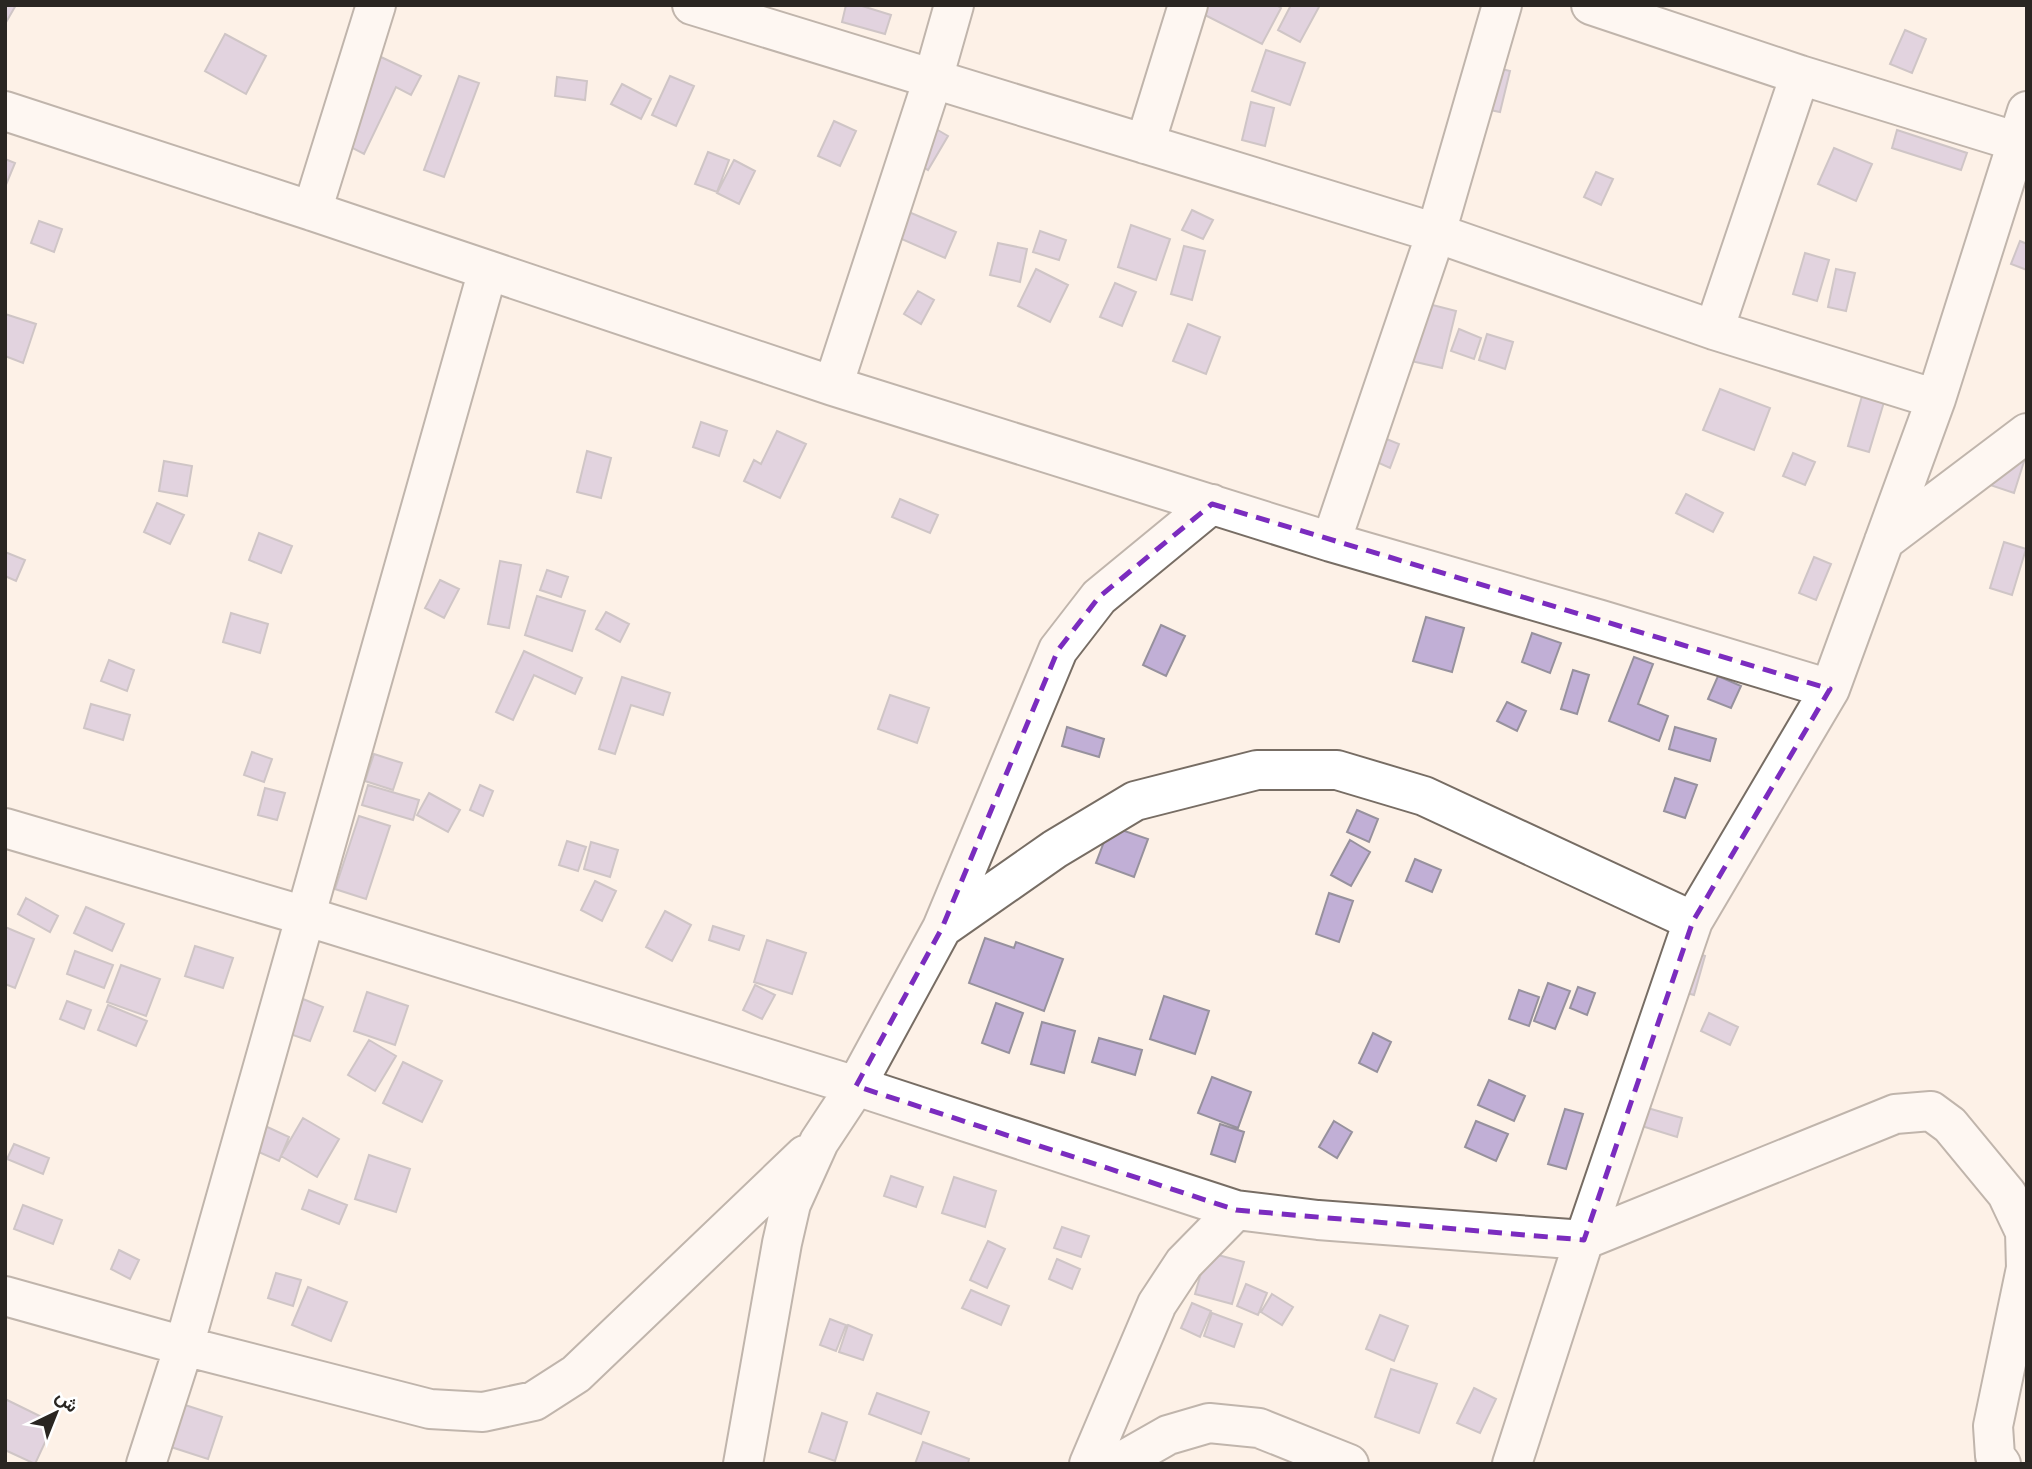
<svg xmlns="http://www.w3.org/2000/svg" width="2032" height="1469" font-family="Karla,Vazirmatn,sans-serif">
  <rect width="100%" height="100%" fill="#fdf1e7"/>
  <path fill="#c1afd6" stroke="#97919d" stroke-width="2" d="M5,5h11l-11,19z
    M846,5h13l32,10 -6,19 -43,-12z
    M1195,5h81l5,3 -19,36 -69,-35z
    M1291,5h29l-20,37 -22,-12z
    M1905,30l21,9 -14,34 -22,-9z
    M225,34l41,22 -20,38 -41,-23z
    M1266,50l39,13 -15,42 -38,-14z
    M381,57l40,19 -10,19 -15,-8 -32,67 -23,-12z
    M1485,65l25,6 -10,41 -25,-5z
    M459,76l20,7 -35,94 -20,-7z
    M670,76l24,10 -18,40 -24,-11z
    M557,77l30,4 -2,19 -30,-4z
    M622,84l29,15 -10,20 -30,-15z
    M1251,102l23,6 -9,38 -23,-6z
    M919,119l29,17 -20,34 -29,-18z
    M834,121l22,10 -16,35 -22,-10z
    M1897,130l70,23 -6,17 -69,-22z
    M1834,148l38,16 -16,37 -38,-17z
    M708,152l21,8 -12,32 -22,-8z
    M5,159l10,4 -10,24z
    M734,160l21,11 -16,33 -22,-11z
    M1596,172l17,7 -12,26 -17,-8z
    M883,201l73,31 -11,26 -73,-32z
    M1192,210l21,10 -10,19 -21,-9z
    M39,221l23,8 -8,23 -23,-9z
    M1131,225l39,14 -14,41 -38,-13z
    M1040,231l26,9 -7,20 -26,-8z
    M2020,241l7,3v26l-16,-6z
    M998,243l29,6 -7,33 -30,-7z
    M1184,246l21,5 -13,49 -21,-6z
    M1805,253l24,7 -12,41 -24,-7z
    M1036,269l32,16 -18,37 -32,-16z
    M1836,269l19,4 -9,38 -18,-4z
    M1115,283l21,9 -14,34 -22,-9z
    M918,291l16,9 -13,24 -17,-10z
    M1413,300l43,11 -14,57 -44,-10z
    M5,314l31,10 -13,39 -18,-7z
    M1188,324l32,13 -14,37 -33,-13z
    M1459,329l22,9 -7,21 -23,-8z
    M1487,334l26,8 -8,27 -26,-9z
    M1720,389l50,19 -16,42 -51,-20z
    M1862,396l22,6 -15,50 -21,-6z
    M701,422l26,9 -8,25 -26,-9z
    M777,431l29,13 -26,54 -36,-17 10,-21 7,4z
    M1379,436l20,8 -9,24 -20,-9z
    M587,451l24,7 -10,40 -24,-6z
    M2027,452l-13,41 -27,-9z
    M1793,453l22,9 -10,23 -22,-9z
    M164,461l28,5 -5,30 -28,-5z
    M1686,494l37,19 -10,19 -37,-19z
    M900,499l38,16 -8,18 -38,-16z
    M157,503l27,12 -14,29 -26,-12z
    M259,533l33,13 -11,27 -32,-13z
    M2004,542l22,7 -14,46 -22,-7z
    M5,552l20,8 -9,21 -11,-5z
    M1814,557l17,7 -15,36 -17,-7z
    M500,561l21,4 -12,63 -21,-4z
    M547,570l21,7 -7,20 -21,-7z
    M440,580l19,9 -15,29 -19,-10z
    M537,596l48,15 -13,40 -47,-16z
    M606,612l23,12 -9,18 -24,-13z
    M231,613l37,11 -8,29 -37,-11z
    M1426,617l38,11 -12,44 -39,-11z
    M1161,625l24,11 -19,40 -23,-11z
    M1532,633l29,10 -11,30 -28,-11z
    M524,651l58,27 -7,16 -41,-19 -21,45 -17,-8z
    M1634,657l19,7 -15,40 30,12 -9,25 -50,-20z
    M109,660l25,10 -7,21 -26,-10z
    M1573,670l16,5 -12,39 -16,-5z
    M1718,676l23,10 -10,22 -23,-9z
    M622,677l48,16 -7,22 -32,-10 -16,49 -16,-5z
    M890,695l39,13 -12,35 -39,-14z
    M1507,702l19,9 -9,20 -20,-10z
    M91,704l39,11 -7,25 -39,-12z
    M1067,727l37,12 -5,18 -37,-11z
    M1675,727l41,12 -6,22 -41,-12z
    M252,752l20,7 -8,23 -20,-7z
    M374,754l28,9 -9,27 -28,-9z
    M1675,778l22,7 -12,33 -21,-7z
    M368,785l51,15 -6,20 -51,-15z
    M480,785l13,6 -10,25 -13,-6z
    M265,788l20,5 -8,27 -19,-5z
    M429,793l31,17 -12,22 -31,-17z
    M1357,810l21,9 -9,23 -22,-10z
    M359,816l31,10 -24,73 -31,-10z
    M1110,826l38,13 -14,38 -38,-14z
    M1350,840l20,12 -19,34 -20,-11z
    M567,841l19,6 -8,24 -19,-6z
    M591,842l27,8 -8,27 -26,-8z
    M1415,859l26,11 -9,22 -26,-11z
    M595,881l21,10 -14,30 -21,-11z
    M1329,893l24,8 -14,41 -23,-8z
    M26,898l32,18 -8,16 -32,-18z
    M86,907l38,17 -12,27 -38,-18z
    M665,911l26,14 -19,36 -26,-14z
    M713,926l31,10 -5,14 -30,-10z
    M5,927l29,12 -19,49 -10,-4z
    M985,938l29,10 2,-6 47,17 -19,52 -75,-28z
    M767,940l39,13 -14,41 -38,-12z
    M195,946l38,12 -10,30 -38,-12z
    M1687,950l18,6 -11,39 -19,-5z
    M75,951l38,14 -9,23 -37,-14z
    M121,965l39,14 -14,37 -39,-14z
    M1548,983l22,8 -15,38 -21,-8z
    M755,985l20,10 -13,24 -19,-9z
    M1578,987l17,6 -8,22 -17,-7z
    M1519,990l20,7 -10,29 -20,-7z
    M367,992l41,14 -13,39 -41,-14z
    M1164,996l45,15 -14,43 -45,-15z
    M303,999l20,8 -13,34 -20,-7z
    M67,1001l24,9 -7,19 -24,-10z
    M996,1003l27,10 -14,40 -27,-10z
    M108,1005l39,16 -11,25 -38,-16z
    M1709,1013l29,14 -8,18 -29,-14z
    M1042,1022l33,9 -11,42 -33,-9z
    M1373,1033l18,9 -14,30 -18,-9z
    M1099,1038l43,12 -7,25 -43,-13z
    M369,1040l27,16 -21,35 -27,-16z
    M403,1062l39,19 -20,41 -39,-19z
    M1212,1077l39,15 -13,36 -40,-15z
    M1489,1080l36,16 -11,25 -36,-16z
    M1634,1104l48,14 -5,19 -48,-15z
    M1565,1109l18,5 -17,55 -18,-5z
    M303,1118l36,21 -22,38 -36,-21z
    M1334,1121l18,11 -15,26 -18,-11z
    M1476,1121l32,13 -12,27 -31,-14z
    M1220,1124l24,8 -9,30 -24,-8z
    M263,1125l26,12 -10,24 -27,-12z
    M14,1144l35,14 -6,16 -36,-15z
    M369,1155l41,14 -14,43 -41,-13z
    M891,1176l32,11 -7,20 -32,-11z
    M954,1177l42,14 -11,36 -43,-14z
    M309,1190l38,15 -8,19 -37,-15z
    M23,1205l39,15 -9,24 -39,-15z
    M1062,1227l27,9 -8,21 -27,-9z
    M988,1241l17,8 -18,39 -17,-8z
    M119,1250l20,10 -9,19 -19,-10z
    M1207,1252l37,10 -12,42 -37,-10z
    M1057,1259l23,10 -8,20 -23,-10z
    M276,1273l25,7 -8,26 -25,-8z
    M1246,1284l21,9 -9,22 -21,-9z
    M308,1287l39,15 -16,39 -39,-16z
    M971,1290l38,16 -8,19 -39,-17z
    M1272,1294l21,13 -11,18 -21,-13z
    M1192,1303l19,8 -11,26 -19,-9z
    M1212,1313l30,11 -8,23 -30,-11z
    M1380,1315l28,11 -14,35 -28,-12z
    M830,1319l16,6 -10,26 -16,-6z
    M848,1325l24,10 -9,25 -24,-8z
    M1391,1369l46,15 -18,49 -44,-16z
    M1474,1388l22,11 -16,34 -23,-10z
    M877,1393l52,19 -8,22 -52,-20z
    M5,1399l49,24 -19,41 -30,-14z
    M182,1404l40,13 -14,42 -40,-13z
    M822,1413l25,9 -12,39 -26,-9z
    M923,1442l46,17 -1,5h-53z"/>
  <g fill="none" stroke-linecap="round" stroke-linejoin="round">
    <defs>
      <path id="street" d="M692,5l744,228 278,97 222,69
        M1591,5l209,70 218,67
        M5,111l307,100 521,175 498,156 270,78 229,69
        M1145,144l43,-139
        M312,211l64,-206
        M1714,330l86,-255
        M833,386l100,-307 21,-74
        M1884,541l143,-108
        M1331,542l105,-309 66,-228
        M5,828l300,88 551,170 380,124 82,10 266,20 311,-126 36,-3 19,14 57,69 18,38 1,36 -33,158 2,30 6,8
        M942,928l113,-79 80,-48 122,-31h80l87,26 269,125
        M5,1296l179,50 246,63 53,3 51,-11 42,-27 229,-219
        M146,1464l38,-118 304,-1076
        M743,1464l39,-221 9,-39 28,-62 37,-56 86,-158 116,-278 41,-53 113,-93
        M1089,1464l68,-160 27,-41 52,-53
        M1117,1464l51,-29 41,-12 50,5 90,36
        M1512,1464l72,-224 109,-319 137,-232 106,-290 91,-288"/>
    </defs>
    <use href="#street" stroke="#776d64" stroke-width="42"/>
    <use href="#street" stroke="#fff" stroke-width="38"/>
  </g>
  <path d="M0 0H2032V1469H0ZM1212,504l618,185 -137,232 -109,319 -348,-30 -380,-124 86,-158 116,-278 41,-53z" fill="#fdf1e7" fill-opacity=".55" fill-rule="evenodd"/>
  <path fill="none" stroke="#7b2cbf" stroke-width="5" stroke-dasharray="14 9" stroke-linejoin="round" d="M1212,504l618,185 -137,232 -109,319 -348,-30 -380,-124 86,-158 116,-278 41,-53z"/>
  <rect width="2032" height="1469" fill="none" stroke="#2a2622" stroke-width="14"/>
  <g transform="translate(56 1413) rotate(43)" stroke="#ffffff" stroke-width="5" paint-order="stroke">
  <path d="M0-5L12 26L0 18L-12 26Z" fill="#2a2622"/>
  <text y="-10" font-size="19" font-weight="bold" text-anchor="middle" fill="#2a2622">ش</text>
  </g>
</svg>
